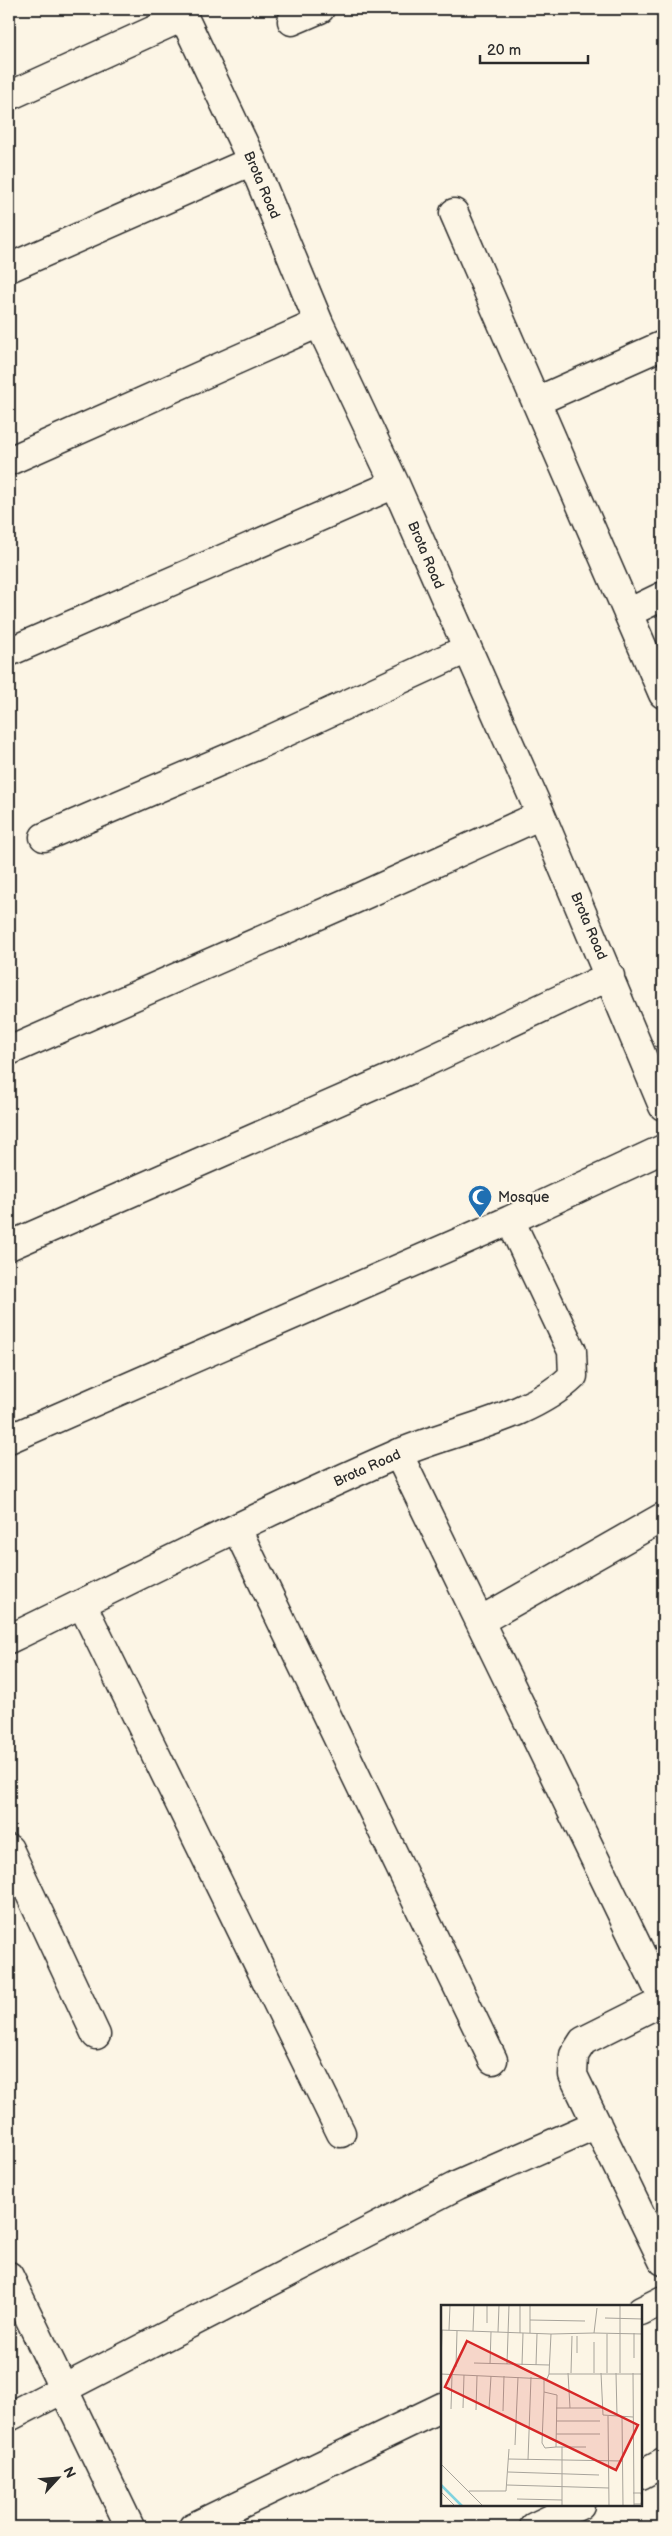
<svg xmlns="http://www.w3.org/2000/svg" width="672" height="2536" font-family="'Balsamiq Sans',sans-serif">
  <rect width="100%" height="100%" fill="#fcf5e5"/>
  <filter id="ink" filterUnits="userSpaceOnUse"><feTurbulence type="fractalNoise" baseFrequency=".02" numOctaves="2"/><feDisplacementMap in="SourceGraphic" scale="10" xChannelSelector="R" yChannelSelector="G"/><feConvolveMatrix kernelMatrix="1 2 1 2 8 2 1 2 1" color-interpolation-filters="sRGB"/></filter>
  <g filter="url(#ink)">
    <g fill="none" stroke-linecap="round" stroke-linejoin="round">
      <defs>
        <path id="street" d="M180,9l72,152 67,162 76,161 146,331 122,291
          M292,21l28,-12
          M9,96l174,-79
          M454,213l209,481
          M9,268l243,-107
          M537,401l126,-56
          M9,461l310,-138
          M628,613l35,-17
          M9,652l386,-168
          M44,837l212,-91 211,-97
          M9,1051l344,-151 188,-85
          M9,1246l398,-175 203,-95
          M9,1439l501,-219 153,-71
          M398,1453l265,546
          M237,1529l256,531
          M82,1604l259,529
          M480,1621l183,-104
          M9,1639c128,-62 255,-127 386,-184 56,-25 134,-36 178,-79l-1,-25 -62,-131
          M9,1849l87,186
          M663,2001l-80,40 -9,14 -1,20 90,186
          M9,2276l121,251
          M641,2311l22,-11
          M9,2417l449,-232 139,-61
          M641,2475l22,-12
          M193,2527l249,-120
          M534,2527l46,-22"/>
      </defs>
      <use href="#street" stroke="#2b2b2b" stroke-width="31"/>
      <use href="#street" stroke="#fcf5e5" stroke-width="28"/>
    </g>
  </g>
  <defs>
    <symbol id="mosque-pin" viewBox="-11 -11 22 30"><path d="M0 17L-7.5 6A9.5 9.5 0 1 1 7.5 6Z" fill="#1f6fb2" stroke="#fcf5e5"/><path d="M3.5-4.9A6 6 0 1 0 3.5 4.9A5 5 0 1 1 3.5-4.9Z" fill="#fff"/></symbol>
  </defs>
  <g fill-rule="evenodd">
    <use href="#mosque-pin" x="466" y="1183" width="28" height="38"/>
  </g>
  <g text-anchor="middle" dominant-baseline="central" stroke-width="4" stroke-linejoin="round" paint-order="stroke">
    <g font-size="14" fill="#2b2b2b" stroke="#fcf5e5">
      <text transform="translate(262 185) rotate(67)">Brota Road</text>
      <text transform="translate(426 555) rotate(67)">Brota Road</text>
      <text transform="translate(589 926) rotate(67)">Brota Road</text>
      <text transform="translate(367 1468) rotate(-24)">Brota Road</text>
    </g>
    <g font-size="14" fill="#2b2b2b" stroke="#fcf5e5" text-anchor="start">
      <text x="498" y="1197">Mosque</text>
    </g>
  </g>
  <g transform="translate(441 2305)">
    <rect width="201" height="201" fill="#fcf5e5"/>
    <path fill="none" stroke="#82d3de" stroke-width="2.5" d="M0,180l21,21"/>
    <path fill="none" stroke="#a8a49b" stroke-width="1" d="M102,0h56M179,0v68M164,13l38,1M89,15l55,1M46,18v-18M0,25l110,4 -2,40M8,25l1,-25M32,26l1,-26M57,27l1,-27M79,28v-28M89,28v-28M153,28l49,1M193,28v25M110,29l43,-1 3,-25M166,29v39M136,31v17M33,58l75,2M49,59l1,-32M66,59l2,-59M81,60l1,-32M95,60l1,-31M0,61l1,-36M15,62l1,-36M127,68l2,35M130,68l1,-37M153,68v-31M160,68l2,42 30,2M175,68l1,43M192,68l1,133M0,69l106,5 2,-5h94M103,87l-2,51 3,5 11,-1 1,-52 -13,-3v-14M22,103l1,-33M115,103h46M10,104l1,-34M48,104l2,-33M35,105l1,-34M62,106l1,-35M167,111l1,90M181,111l1,90M115,116h44M115,129h44M74,140l3,-68M115,142h6v59M121,142h24M67,154l114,2M87,155l3,-83M0,159l42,42M67,167l91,3M66,180l102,3M28,186h37l3,-42M0,187l14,14M192,188h8l1,6 -1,5h-7M76,194l45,1"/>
    <path fill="#d62828" fill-opacity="0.15" stroke="#d62828" stroke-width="2.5" d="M26,36l171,84 -22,45 -171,-83z"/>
    <rect width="201" height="201" fill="none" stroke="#2b2b2b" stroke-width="2.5"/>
  </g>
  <rect width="672" height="2536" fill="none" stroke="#fcf5e5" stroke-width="30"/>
  <rect x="15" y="15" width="642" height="2506" fill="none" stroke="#2b2b2b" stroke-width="2" filter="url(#ink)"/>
  <g transform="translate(58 2478) rotate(64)" stroke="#fcf5e5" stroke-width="4" paint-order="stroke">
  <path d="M0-4L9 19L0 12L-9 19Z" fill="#2b2b2b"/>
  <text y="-8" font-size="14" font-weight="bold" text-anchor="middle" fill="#2b2b2b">N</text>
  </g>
  <path d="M480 55v8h108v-8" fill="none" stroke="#2b2b2b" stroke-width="2.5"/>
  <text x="487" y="55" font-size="15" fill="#2b2b2b" stroke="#fcf5e5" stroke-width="4" paint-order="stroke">20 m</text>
</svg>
